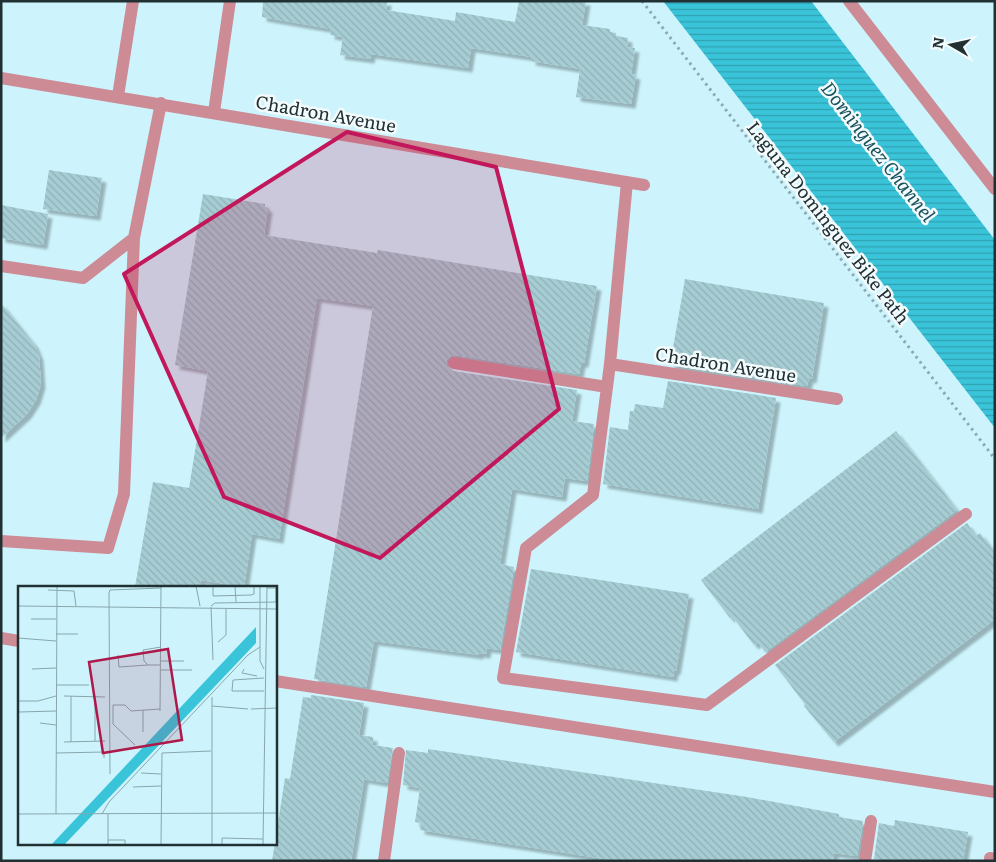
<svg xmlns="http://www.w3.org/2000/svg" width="996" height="862" font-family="Literata,serif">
  <defs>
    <pattern id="water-rules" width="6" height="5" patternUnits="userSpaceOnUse" patternTransform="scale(1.25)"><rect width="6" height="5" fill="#39c4da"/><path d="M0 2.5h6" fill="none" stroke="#30a0b1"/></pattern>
    <pattern id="building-back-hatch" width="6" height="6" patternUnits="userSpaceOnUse" patternTransform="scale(1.25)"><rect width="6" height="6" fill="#a7cdd4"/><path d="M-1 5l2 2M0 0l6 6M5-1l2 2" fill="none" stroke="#8fb0b6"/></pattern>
    <filter id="shadow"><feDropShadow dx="4.5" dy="4.5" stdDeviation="1" flood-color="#0004"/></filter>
  </defs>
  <rect width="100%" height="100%" fill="#cdf4fc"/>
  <path fill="url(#water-rules)" d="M663,1h148l184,239v188z"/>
  <path fill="url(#building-back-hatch)" filter="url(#shadow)" d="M263,1h124l-1,9 69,11 1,-9 59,10 4,-21h67l-4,24 28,4v3l6,1v3l12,2 -1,9 8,1 -4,26 5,1 -5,29 -55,-7 4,-28 -49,-8 1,-4 -61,-9 -3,20 -97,-14 -1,5 -30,-4 3,-18 -13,-2 1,-6 -69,-12z
    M49,170l53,8 -6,38 -53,-7z
    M203,194l62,10v3l3,1 -4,27 113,18 1,-3 219,36 -13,77h-3l-2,11 -124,-19 -4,1 -5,5 1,5 6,5 124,19 -5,31 22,3 -7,57 -22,-3 -3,19 -50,-8 -12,75 14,3 -14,83 -13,-2 -1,6 -7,-1v2l-105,-14 -8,46 -52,-8 59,-373 -56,-8 -38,241 -27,-5 -8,53 -43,-7 -1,7h-65l18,-105 36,6 19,-117 -33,-6z
    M1,205l47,9 -5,31 -42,-7z
    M685,279l139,24 -12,76 -3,-1 -2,8 -137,-21z
    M1,303l33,41 5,12 2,28 -5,16 -9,14 -26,24z
    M668,381l108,17 -18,111 -155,-25 7,-57 18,3 2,-19h4l1,-7 28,4z
    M896,431l61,79 -192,142 -7,-10 -4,3 -22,-29 -2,2 -29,-38z
    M967,523l9,13 4,-3 15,20v66l-161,123 -30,-36 1,-2 -30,-39z
    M531,569l158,25 -13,77 -2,-1 -1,7 -157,-25z
    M311,695l53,8 -5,32 14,2v8l20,3 -6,35 -23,-4 -13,82h-79l13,-83 5,1 13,-82 8,1z
    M428,749l319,48 92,17v3l24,4 -6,35 -23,-3 -1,8h-216l-197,-31 1,-7 -6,-1 5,-34 -17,-3 3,-35 22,3z
    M895,820l73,12 -5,29 -89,-2 5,-36 15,3z"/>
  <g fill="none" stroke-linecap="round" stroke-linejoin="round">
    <path stroke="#8caab0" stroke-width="3" stroke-dasharray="2.5 4" stroke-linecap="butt" d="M642,1l353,458"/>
    <path stroke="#cc8b95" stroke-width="12" d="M849,1l146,188
      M1,78l643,107
      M118,96l15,-95
      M214,112l16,-111
      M627,182l-17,182 -17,131 -67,53 -23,130 204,27 259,-191
      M1,266l82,12 51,-40 27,-135
      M454,363l153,24
      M610,364l227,35
      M1,541l107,7 16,-54 10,-256
      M1,638l18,3
      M275,681l720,111
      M384,861l15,-108
      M865,861l6,-40
      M990,861v-3l5,1"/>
  </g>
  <path fill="#c2185b" fill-opacity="0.2" stroke="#c2185b" stroke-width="4" stroke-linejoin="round" d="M347,132l149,35 63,242 -179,149 -156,-61 -100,-223z"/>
  <g text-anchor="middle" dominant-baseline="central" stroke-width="5" stroke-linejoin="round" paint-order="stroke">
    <g font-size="18" fill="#213033" stroke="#f3fbfd">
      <text transform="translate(326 113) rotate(10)">Chadron Avenue</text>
      <text transform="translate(829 222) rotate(52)">Laguna Dominguez Bike Path</text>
      <text transform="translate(726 364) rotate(9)">Chadron Avenue</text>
    </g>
    <g font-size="19" font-style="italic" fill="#1a525c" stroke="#f3fbfd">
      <text transform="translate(879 151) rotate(52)">Dominguez Channel</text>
    </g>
  </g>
  <g transform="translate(18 586)">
    <rect width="259" height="259" fill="#cdf4fc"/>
    <path d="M238,41v16l-191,201h-13z" fill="#39c4da"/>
    <path fill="none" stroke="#88a6ac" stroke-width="1" d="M178,0l4,20M195,0v10l38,-1 3,-1v-8M217,0l1,16M242,0v75l4,8M249,2h9v14M30,4l26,1 2,15M0,20l259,3M193,20l4,-3 62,-1M193,21l2,53M13,33h25M38,48h22M0,52l38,3M200,56l8,-7v-26M143,61l-18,3 1,11 4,4h13M100,69l1,12 29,-2M143,75h23M14,83l24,-1M226,83l-2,4 15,3M143,84h31M246,92l-31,2 -1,11h32M38,99h33M46,110l41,1M53,110v46M77,111v44M194,111v147M0,115h20l18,-5M194,120l36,3M233,123l26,-1M125,124v22M142,125l1,-125M1,126l37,-1M22,137l16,2M46,156l41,-1M117,159l-22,-21v-19h12l6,6 29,-2M38,167l48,-1v6M123,187l20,1M92,188l-1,-181 1,-3 51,-2M115,201l28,-1M0,228l259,-1M38,228l1,-228M84,228l7,-12 139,-147 12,-8M90,228v30M90,254h17v4M143,258l1,-91 49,-2M204,258v-6l41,1M245,258l4,-258"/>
    <path fill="#ac194a" fill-opacity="0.15" stroke="#ac194a" stroke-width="2.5" d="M150,63l14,91 -79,13 -14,-91z"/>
    <rect width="259" height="259" fill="none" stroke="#213033" stroke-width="2.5"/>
  </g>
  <rect width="996" height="862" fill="none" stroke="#213033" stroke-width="5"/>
  <g transform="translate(951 45) rotate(279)" stroke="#f3fbfd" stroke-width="4" paint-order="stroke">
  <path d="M0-4L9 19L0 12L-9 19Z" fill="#213033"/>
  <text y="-8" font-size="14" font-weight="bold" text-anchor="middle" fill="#213033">N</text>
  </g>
</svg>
